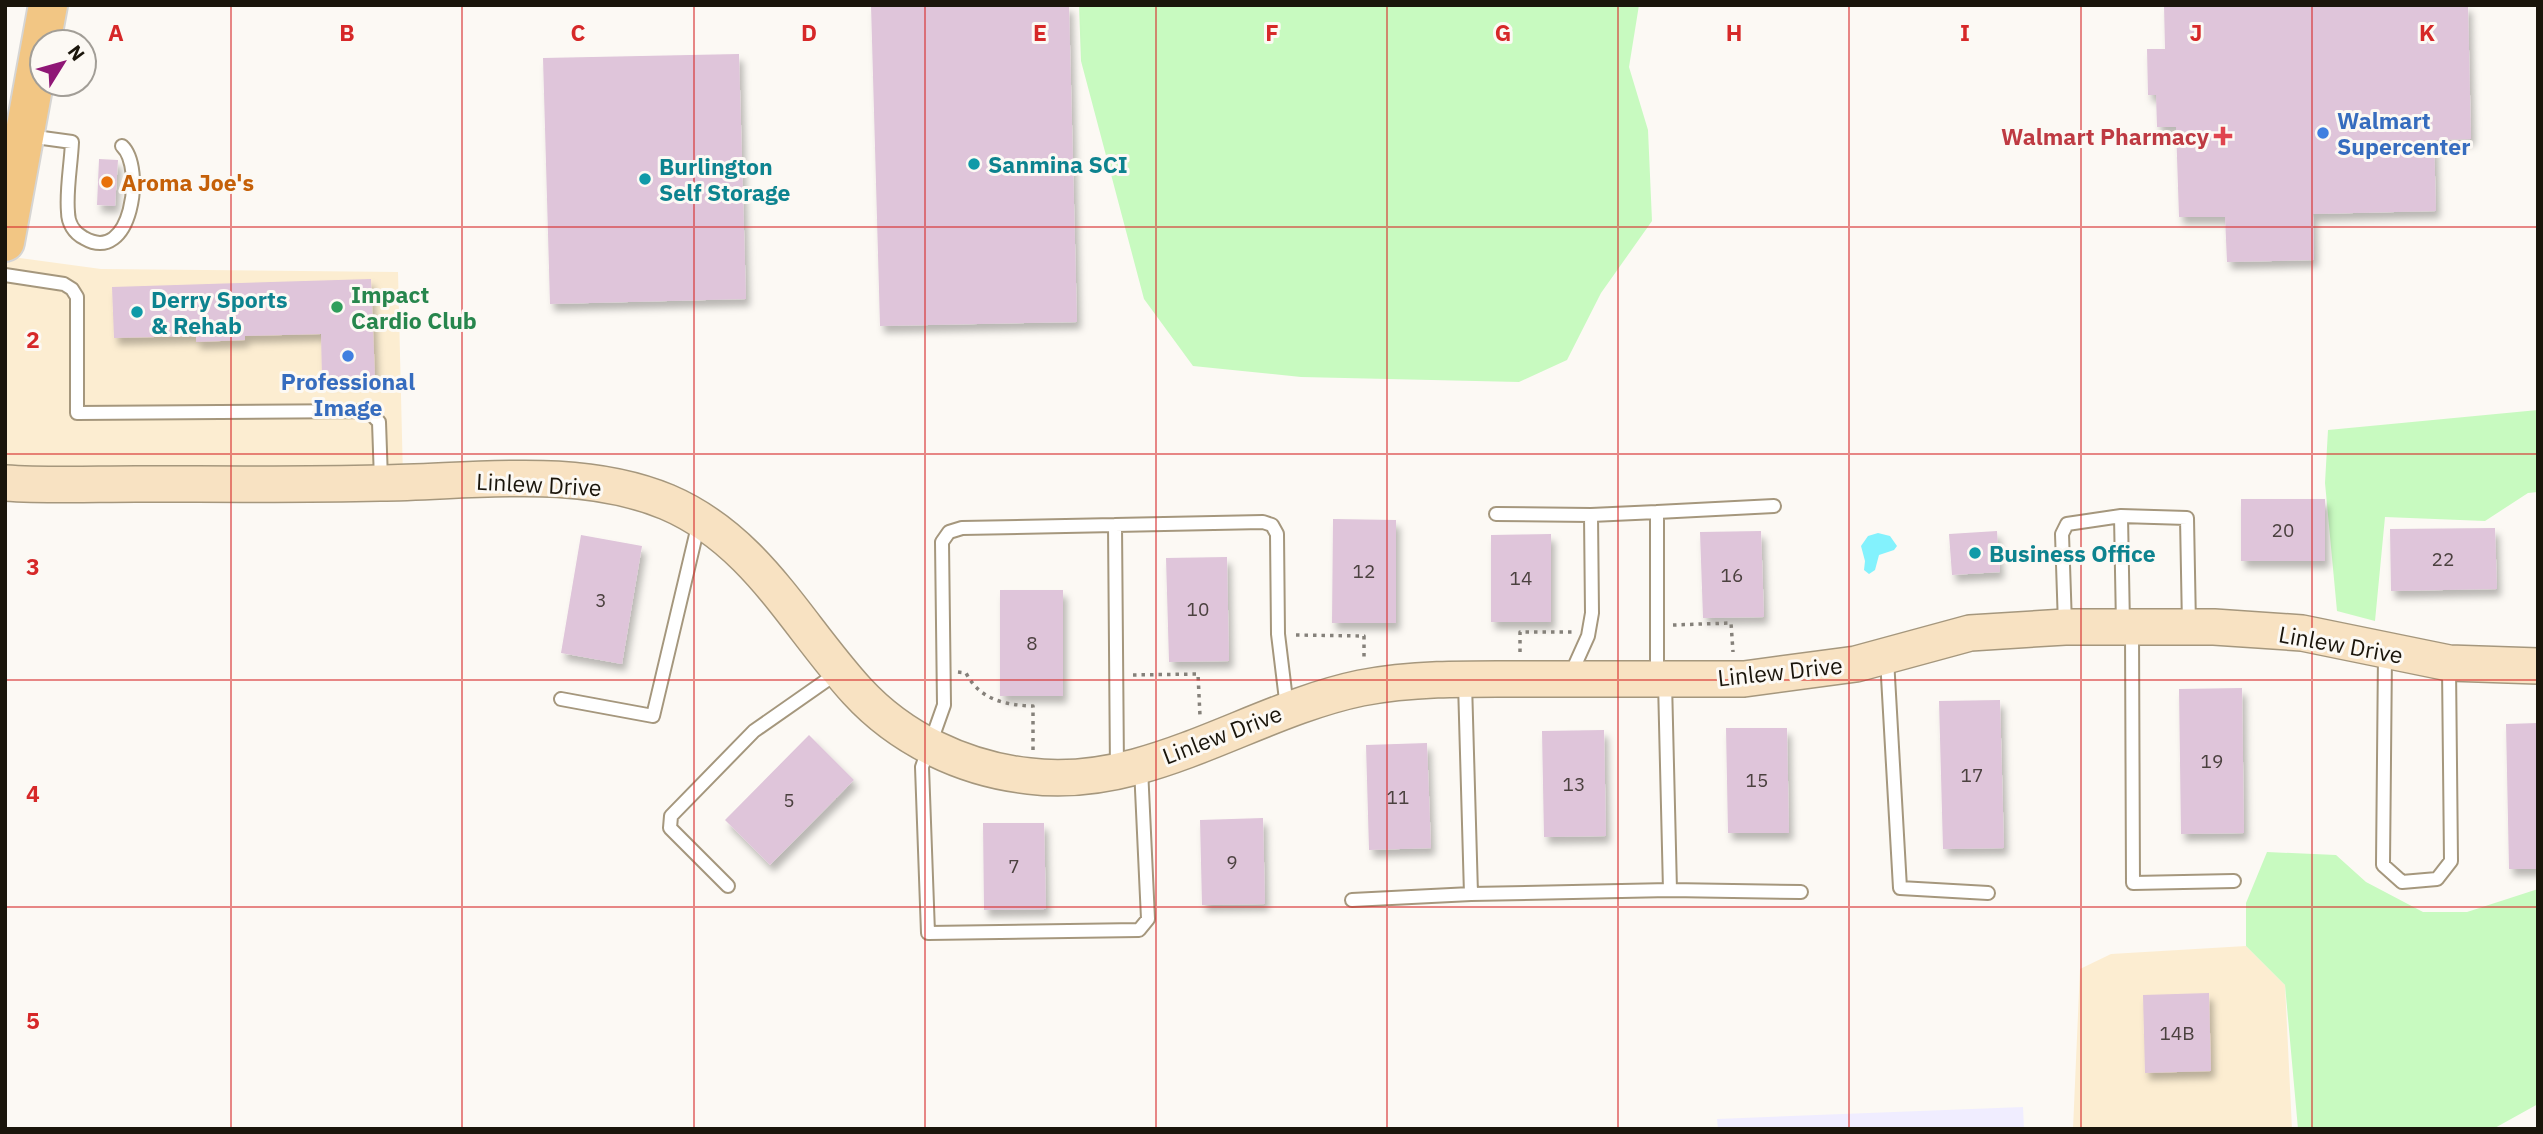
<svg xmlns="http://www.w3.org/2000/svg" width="2543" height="1134" font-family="'IBM Plex Sans',sans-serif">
  <defs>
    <filter id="shadow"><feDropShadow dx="4" dy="7" stdDeviation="3.5" flood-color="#0004"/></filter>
  </defs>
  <rect width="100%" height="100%" fill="#fcf9f4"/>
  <path fill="#fcedd1" d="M5,256l96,13 297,3 5,206 -398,1z
    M2246,946l39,39 7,144h-219l7,-160 31,-15z"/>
  <path fill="#f0edff" d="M2023,1107l1,22h-306l-1,-10z"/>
  <path fill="#c8fac0" d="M1079,5h560l-10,62 19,63 4,91 -51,72 -34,67 -48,22 -218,-5 -108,-11 -49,-67 -63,-238z
    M2538,410v82l-10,1 -43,28 -100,-4 -10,104 -38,-10 -12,-128 3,-53z
    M2267,852l69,3 30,27 57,30h44l71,-23v215l-45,25h-195l-13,-144 -39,-39v-43z"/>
  <path fill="#83f2fd" d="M1878,533l12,3 7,10 -3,4 -15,5 -4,15 -6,4 -5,-4 1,-9 -4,-15 7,-10z"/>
  <path fill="#dfc5da" filter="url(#shadow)" d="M871,5h198l8,317 -197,4z
    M2164,5h304l3,134 -37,1 2,71 -123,3 1,46 -87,2 -2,-45h-46l-3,-90h-19l-1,-32h-8l-1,-46h18z
    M739,54l7,245 -196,5 -7,-246z
    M99,159l19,1 -3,46 -18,-1z
    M371,279l4,99 -53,1 -1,-45 -76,2v4l-49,2v-6l-82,2 -2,-51z
    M2241,499h84v62h-84z
    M1333,519l63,1v103h-64z
    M2495,528l2,61 -106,2 -1,-62z
    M1761,531l3,86 -61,1 -3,-86z
    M1997,531l3,41 -48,3 -3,-41z
    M1551,534v88h-60v-87z
    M581,535l61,11 -20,118 -61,-11z
    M1227,557l2,104 -60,1 -3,-104z
    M1000,590h63v106h-63z
    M2242,688l2,145 -63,1 -2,-145z
    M2000,700l4,148 -61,1 -4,-148z
    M2538,723v146h-29l-3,-145z
    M1726,728h61l2,105h-61z
    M1604,730l2,106 -62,1 -2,-106z
    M809,735l45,45 -84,85 -45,-45z
    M1427,743l4,105 -62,2 -3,-105z
    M1263,818l2,86 -63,1 -2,-85z
    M983,823h61l2,86 -62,1z
    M2209,993l2,78 -66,2 -2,-78z"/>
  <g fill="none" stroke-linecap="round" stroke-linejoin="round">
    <defs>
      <path id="lane" d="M28,136l44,6c-1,23 -6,48 -4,70 0,11 6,21 16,26 48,28 61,-71 38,-92
        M5,275l59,9 8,5 5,8v116l291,-2 11,11 2,58
        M1657,512l117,-6
        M1496,514l95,1
        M2121,516l2,110
        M1115,525l148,-3 9,3 5,9 1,100 9,74
        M2065,625l-3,-91 5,-10 54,-8 66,2 2,108
        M2132,630l1,253 101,-2
        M2385,654l-2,211 19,17 35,-3 14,-18 -2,-194
        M1887,659l13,229 88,5
        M1570,676l18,-40 4,-23 -1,-98 66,-3v164
        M1465,683l6,211 199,-4 -5,-208
        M561,699l92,17 46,-194
        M1117,770l-2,-245 -153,3 -13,4 -7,10 2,163 -22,62 6,166 211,-3 9,-11 -7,-151
        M728,886l-58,-58 1,-12 83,-85 83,-58
        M1670,890l131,2
        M1352,900l119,-6"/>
      <path id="secondary" d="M5,483c44,3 88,1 131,1 81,0 163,1 244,-1 93,-1 198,-18 287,19 89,38 128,121 190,189 44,48 107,78 172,85 117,15 221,-65 332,-88 58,-11 118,-9 177,-9 69,0 137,0 206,0l112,-15 114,-31 95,-6h149l88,6 147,30 89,3"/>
      <path id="primary" d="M5,242l43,-237"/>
    </defs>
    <use href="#lane" stroke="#a5977d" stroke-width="16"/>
    <use href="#secondary" stroke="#a5977d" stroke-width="38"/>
    <use href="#primary" stroke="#d6d5d3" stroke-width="42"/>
    <path stroke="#85817a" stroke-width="3.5" stroke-dasharray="3.5 5" stroke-linecap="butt" d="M1673,625l58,-2 2,29
      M1296,635l68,1v25
      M1520,652v-20h54
      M958,672l8,1c14,27 39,32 67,33v45
      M1133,675l65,-1 2,42"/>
    <use href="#lane" stroke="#fff" stroke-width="12"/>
    <use href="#secondary" stroke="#f8e2c2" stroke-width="35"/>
    <use href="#primary" stroke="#f2c684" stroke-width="38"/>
  </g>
  <path fill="none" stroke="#d62828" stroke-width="2" stroke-opacity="0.55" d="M231,5v1124M462,5v1124M694,5v1124M925,5v1124M1156,5v1124M1387,5v1124M1618,5v1124M1849,5v1124M2081,5v1124M2312,5v1124M5,227h2533M5,454h2533M5,680h2533M5,907h2533"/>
  <g fill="#3f7fe0" stroke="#fcf9f4" stroke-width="2.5">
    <circle cx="2323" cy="133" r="7"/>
    <circle cx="348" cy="356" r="7"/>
  </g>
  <path fill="#e0444e" stroke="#fcf9f4" stroke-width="2.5" d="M2219.5 125.5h7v7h7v7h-7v7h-7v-7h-7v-7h7z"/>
  <g fill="#0f9aa8" stroke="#fcf9f4" stroke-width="2.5">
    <circle cx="974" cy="164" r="7"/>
    <circle cx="645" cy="179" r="7"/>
    <circle cx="137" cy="312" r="7"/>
    <circle cx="1975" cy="553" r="7"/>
  </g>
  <circle fill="#e8710a" stroke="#fcf9f4" stroke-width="2.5" cx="107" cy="182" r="7"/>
  <circle fill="#2e9e5b" stroke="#fcf9f4" stroke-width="2.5" cx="337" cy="307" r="7"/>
  <g text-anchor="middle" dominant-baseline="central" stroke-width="6" stroke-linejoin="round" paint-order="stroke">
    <g font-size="19" fill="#4b413f">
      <text x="2283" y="530">20</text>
      <text x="2443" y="559">22</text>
      <text x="1364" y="571">12</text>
      <text x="1732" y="575">16</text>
      <text x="1521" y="578">14</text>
      <text x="601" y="600">3</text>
      <text x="1198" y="609">10</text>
      <text x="1032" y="643">8</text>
      <text x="2212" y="761">19</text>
      <text x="1972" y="775">17</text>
      <text x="1757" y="780">15</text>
      <text x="1574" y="784">13</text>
      <text x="1398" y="797">11</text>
      <text x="789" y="800">5</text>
      <text x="1232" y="862">9</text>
      <text x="1014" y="866">7</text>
      <text x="2177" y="1033">14B</text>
    </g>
    <g font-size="23" font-weight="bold" fill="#366cbe" stroke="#fcf9f4" text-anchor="start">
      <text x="2337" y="120">Walmart<tspan x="2337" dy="26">Supercenter</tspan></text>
      <text x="348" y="381" text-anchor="middle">Professional<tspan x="348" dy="26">Image</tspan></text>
    </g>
    <g font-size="23" font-weight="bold" fill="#be3a42" stroke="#fcf9f4" text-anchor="end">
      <text x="2209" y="136">Walmart Pharmacy</text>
    </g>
    <g font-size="23" font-weight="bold" fill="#0d838f" stroke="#fcf9f4" text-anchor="start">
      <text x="988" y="164">Sanmina SCI</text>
      <text x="659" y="166">Burlington<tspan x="659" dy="26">Self Storage</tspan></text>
      <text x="151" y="299">Derry Sports<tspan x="151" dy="26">&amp; Rehab</tspan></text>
      <text x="1989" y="553">Business Office</text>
    </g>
    <g font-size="23" font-weight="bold" fill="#c56008" stroke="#fcf9f4" text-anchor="start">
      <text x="121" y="182">Aroma Joe's</text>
    </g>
    <g font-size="23" font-weight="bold" fill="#27864d" stroke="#fcf9f4" text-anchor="start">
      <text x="351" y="294">Impact<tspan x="351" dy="26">Cardio Club</tspan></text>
    </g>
    <g font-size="23" fill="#1a150b" stroke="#fcf9f4">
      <text transform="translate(539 484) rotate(3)">Linlew Drive</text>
      <text transform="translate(2341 644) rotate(10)">Linlew Drive</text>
      <text transform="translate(1780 671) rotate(-6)">Linlew Drive</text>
      <text transform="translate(1222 734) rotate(-21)">Linlew Drive</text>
    </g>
  </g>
  <g font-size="23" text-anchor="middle" font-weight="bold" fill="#d62828" stroke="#fcf9f4" stroke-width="6" stroke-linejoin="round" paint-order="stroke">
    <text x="116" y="41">A</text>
    <text x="347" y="41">B</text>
    <text x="578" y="41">C</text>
    <text x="809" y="41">D</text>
    <text x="1040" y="41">E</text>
    <text x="1272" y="41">F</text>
    <text x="1503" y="41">G</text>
    <text x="1734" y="41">H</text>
    <text x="1965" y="41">I</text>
    <text x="2196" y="41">J</text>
    <text x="2427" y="41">K</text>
    <text x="33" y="348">2</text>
    <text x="33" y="575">3</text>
    <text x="33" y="802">4</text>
    <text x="33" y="1029">5</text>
  </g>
  <rect width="2543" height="1134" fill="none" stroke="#1a150b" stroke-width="14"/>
  <g transform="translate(63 63) rotate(53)"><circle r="33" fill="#fcf9f4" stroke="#a29e97" stroke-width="2"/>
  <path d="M0-5L12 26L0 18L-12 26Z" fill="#8f1776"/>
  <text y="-10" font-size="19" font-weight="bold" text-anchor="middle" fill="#1a150b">N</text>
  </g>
</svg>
